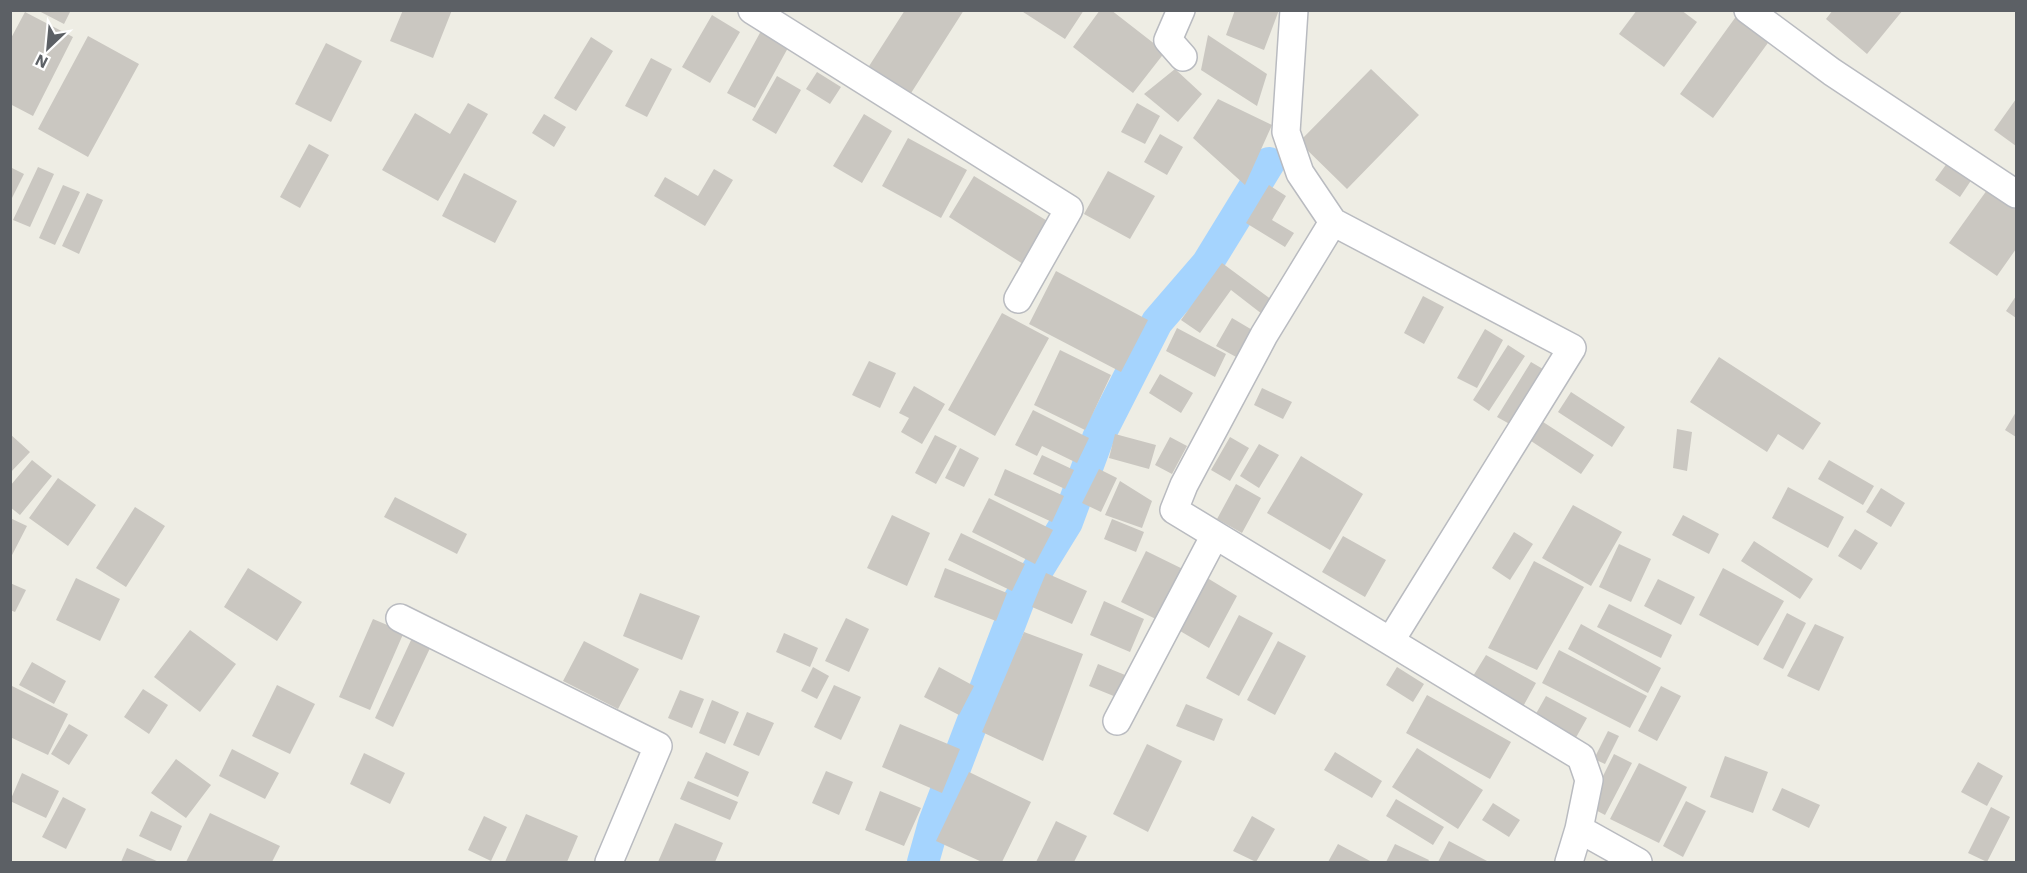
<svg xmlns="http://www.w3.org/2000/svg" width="2027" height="873" font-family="'IBM Plex Sans',sans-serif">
  <rect width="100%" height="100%" fill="#eeede4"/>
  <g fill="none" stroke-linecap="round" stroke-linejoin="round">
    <path stroke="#a5d4fe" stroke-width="32" d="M923,862l11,-39 85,-223 48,-78 31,-84 59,-116 50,-58 62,-101"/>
  </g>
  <path fill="#cac7c1" d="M37,10h34l-7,14z
    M403,10h49l-19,48 -43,-17z
    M905,10h59l-58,91 -42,-27z
    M1020,10h64l-19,29z
    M1100,10h11l54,42 -32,41 -60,-46z
    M1235,10h44l-15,40 -38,-15z
    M1637,10h44l16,12 -33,45 -45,-33z
    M1833,10h70l-36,44 -41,-35z
    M1740,11l33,25 -60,82 -33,-24z
    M25,12l48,25 -40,79 -23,-12v-64z
    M712,15l28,17 -30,51 -28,-16z
    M761,31l28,15 -34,62 -28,-15z
    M1208,35l59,39 -10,32 -56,-36z
    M88,36l51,28 -51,93 -50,-28z
    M591,37l22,14 -37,60 -22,-13z
    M326,43l36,18 -31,61 -36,-18z
    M651,58l21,11 -25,48 -22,-11z
    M1175,69l27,25 -24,28 -34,-28z
    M1371,69l48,46 -72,74 -48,-47z
    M817,72l24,15 -11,17 -24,-15z
    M777,76l24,14 -25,44 -24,-14z
    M1218,99l54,26 -27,60 -52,-47z
    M2016,99v47l-22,-16z
    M468,103l20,11 -50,87 -56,-31 33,-57 35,21z
    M1137,103l23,13 -15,28 -24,-12z
    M544,114l22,13 -12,20 -22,-14z
    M864,114l28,17 -30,52 -29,-17z
    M1160,134l23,13 -16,28 -23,-13z
    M908,138l59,32 -26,48 -59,-32z
    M309,144l20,11 -29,53 -20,-11z
    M1950,159l24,17 -14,21 -25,-17z
    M10,167l14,7 -14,28z
    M38,167l16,7 -24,53 -17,-7z
    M714,169l19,11 -28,46 -51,-30 11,-19 33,19z
    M1108,171l47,25 -25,43 -46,-25z
    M464,173l53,28 -22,42 -53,-27z
    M974,176l75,46 -26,42 -74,-47z
    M63,185l17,7 -25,53 -16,-7z
    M1269,185l17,11 -14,24 22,13 -9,14 -39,-24z
    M1987,190l29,20v39l-19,27 -48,-33z
    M87,193l16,7 -24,54 -17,-8z
    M1222,263l50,37 -10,14 -31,-24 -31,43 -19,-13z
    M1056,271l92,49 -27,52 -92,-48z
    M1423,296l21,11 -20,37 -20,-11z
    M2016,296v22l-10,-7z
    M1002,313l47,25 -54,98 -47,-26z
    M1232,318l22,13 -16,27 -22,-12z
    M1177,328l49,26 -11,23 -49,-26z
    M1485,329l18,11 -26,48 -20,-10z
    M1508,345l17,11 -36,55 -16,-11z
    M1060,350l51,25 -26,55 -51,-25z
    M1719,357l102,66 -18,27 -25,-16 -11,18 -77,-50z
    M869,361l27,12 -16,35 -28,-13z
    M1531,362l17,10 -33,55 -18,-10z
    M1160,374l33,19 -12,20 -32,-20z
    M914,386l31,18 -23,40 -21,-12 8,-14 -10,-5z
    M1262,388l30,14 -9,17 -29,-14z
    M1571,392l54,35 -13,20 -54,-35z
    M1033,410l56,28 -12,25 -35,-17 -5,10 -22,-11z
    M2016,412v25l-11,-7z
    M1540,420l54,35 -13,19 -53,-35z
    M1677,429l15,3 -5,39 -14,-3z
    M10,434l20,18 -20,21z
    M1115,434l41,11 -7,24 -40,-11z
    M935,435l22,11 -21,38 -21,-11z
    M1170,437l17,9 -15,28 -17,-9z
    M1230,437l19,11 -19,33 -19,-11z
    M1259,444l20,11 -20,33 -19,-12z
    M960,448l19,10 -15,29 -19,-9z
    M1042,455l32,15 -9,19 -32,-15z
    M1301,456l62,38 -33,56 -63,-37z
    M32,460l20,16 -32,39 -10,-8v-21z
    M1829,460l45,26 -11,19 -45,-26z
    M1005,469l59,27 -12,26 -58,-27z
    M1099,469l18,9 -16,34 -19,-9z
    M58,478l38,27 -28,41 -39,-28z
    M1120,481l32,20 -10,27 -37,-13z
    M1236,484l25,14 -19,35 -25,-14z
    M1788,487l56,30 -16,31 -56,-30z
    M1881,488l24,15 -14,24 -25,-15z
    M395,497l72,37 -10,20 -73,-37z
    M989,498l64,32 -18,34 -63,-32z
    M1573,505l49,27 -31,54 -49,-28z
    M135,507l30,19 -39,61 -30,-19z
    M892,515l38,18 -23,53 -40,-18z
    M1683,515l36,19 -10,20 -37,-19z
    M10,518l17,8 -17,33z
    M1112,519l32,13 -8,20 -32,-13z
    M1855,529l23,14 -17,27 -23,-14z
    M1514,532l19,12 -23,36 -18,-12z
    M961,533l64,31 -13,27 -64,-31z
    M1343,536l43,24 -21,37 -43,-25z
    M1754,541l59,38 -13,20 -59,-38z
    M1619,544l32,15 -20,43 -32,-15z
    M1146,551l45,22 -25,51 -45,-22z
    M1534,561l50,26 -47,83 -49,-22z
    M248,568l54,34 -25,39 -53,-34z
    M945,568l62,25 -11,28 -62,-24z
    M1723,568l61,33 -26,45 -59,-31z
    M1046,573l41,18 -15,33 -40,-17z
    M1204,576l33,20 -28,52 -34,-20z
    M76,578l44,21 -20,42 -44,-21z
    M1658,579l37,18 -14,28 -37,-19z
    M10,583l16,7 -11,22 -5,-2z
    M640,593l60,23 -18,44 -59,-24z
    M1104,601l40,18 -14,33 -40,-17z
    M1609,604l63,31 -11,23 -64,-31z
    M1787,613l19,10 -23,46 -20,-10z
    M1239,615l34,18 -34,63 -33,-18z
    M846,618l23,11 -20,43 -24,-11z
    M373,619l31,13 -34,78 -31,-13z
    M1581,624l80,44 -13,25 -80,-44z
    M1815,624l29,13 -25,54 -32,-15z
    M190,630l46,34 -36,48 -46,-35z
    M1024,632l59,22 -40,107 -61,-29z
    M784,633l34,15 -8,19 -34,-15z
    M412,638l19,8 -38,81 -18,-9z
    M584,641l55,28 -21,40 -55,-28z
    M1278,641l28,15 -31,59 -28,-15z
    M1559,650l88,46 -17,32 -88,-45z
    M1486,655l50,28 -16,29 -50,-31z
    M32,662l34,19 -12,23 -35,-19z
    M1098,664l37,15 -9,22 -37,-15z
    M813,667l16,9 -12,23 -16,-8z
    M939,667l35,19 -15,29 -35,-18z
    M1397,667l27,17 -11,18 -27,-17z
    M277,685l38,19 -25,50 -38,-18z
    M834,685l27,12 -20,43 -27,-13z
    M12,686l56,28 -20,41 -38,-18z
    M1661,686l20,10 -24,45 -19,-10z
    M143,689l25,16 -19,29 -25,-17z
    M680,690l24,9 -12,29 -24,-10z
    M1427,695l84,47 -21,37 -84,-46z
    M1546,696l41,22 -13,23 -41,-22z
    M712,700l27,12 -14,32 -26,-11z
    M1186,704l37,15 -9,22 -38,-15z
    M747,712l27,11 -15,33 -26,-11z
    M69,724l19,11 -19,30 -18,-11z
    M900,724l60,25 -18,44 -60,-26z
    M1608,731l11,5 -14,28 -11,-5z
    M1147,744l35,17 -34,71 -35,-18z
    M1417,748l66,42 -25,39 -66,-42z
    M232,749l47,24 -14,26 -46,-23z
    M706,752l43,20 -11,25 -44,-19z
    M1335,752l47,29 -10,17 -48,-28z
    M364,753l41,20 -15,31 -40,-20z
    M1614,754l18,9 -27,52 -17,-9z
    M1725,756l43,16 -15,41 -43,-16z
    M176,759l35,26 -25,33 -35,-25z
    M1978,762l25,14 -16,30 -26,-14z
    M1639,763l48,24 -28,56 -49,-24z
    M826,771l27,11 -14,33 -27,-12z
    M969,772l62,30 -29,60h-20l-46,-21z
    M22,773l37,18 -13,27 -36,-17z
    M688,781l50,21 -8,18 -50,-21z
    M1782,788l38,17 -11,23 -37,-18z
    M880,791l41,17 -17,38 -39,-16z
    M63,797l23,12 -20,40 -24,-12z
    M1396,799l48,28 -11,18 -47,-29z
    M1686,801l20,10 -23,46 -20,-11z
    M1493,803l27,17 -11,17 -27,-17z
    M1991,807l19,10 -23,45 -19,-9z
    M151,811l31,15 -11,25 -32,-15z
    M210,813l70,33 -8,16h-86z
    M526,814l52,22 -11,26h-62z
    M484,816l23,11 -16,34 -23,-11z
    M1252,816l23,13 -19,33 -23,-11z
    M1056,821l31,15 -13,26h-38z
    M675,823l48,20 -8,19h-57z
    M1449,841l40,21h-51z
    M1338,844l34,18h-44z
    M1395,844l34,16 -1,2h-42z
    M127,848l32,14h-38z"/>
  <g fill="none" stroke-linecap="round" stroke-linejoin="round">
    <defs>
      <path id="minor" d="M752,10l317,199 -51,90
        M1181,10l-13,30 15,17
        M1294,10l-8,122 14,41 33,49 -69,113 -80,150 -10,25 407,247 8,23 -10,49 59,33
        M1748,10l84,62 184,122
        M1333,222l239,126 -181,292
        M400,618l258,128 -49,116
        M1117,721l98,-186
        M1569,862l10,-33"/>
    </defs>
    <use href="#minor" stroke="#b9bbc0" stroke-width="30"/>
    <use href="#minor" stroke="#fff" stroke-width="27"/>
  </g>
  <rect width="2027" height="873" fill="none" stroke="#5c6065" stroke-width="24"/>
  <g transform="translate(48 48) rotate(206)" stroke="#ffffff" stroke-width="4.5" paint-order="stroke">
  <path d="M0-4.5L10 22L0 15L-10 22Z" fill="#5c6065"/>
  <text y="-9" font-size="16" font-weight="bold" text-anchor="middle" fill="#5c6065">N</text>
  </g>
</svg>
